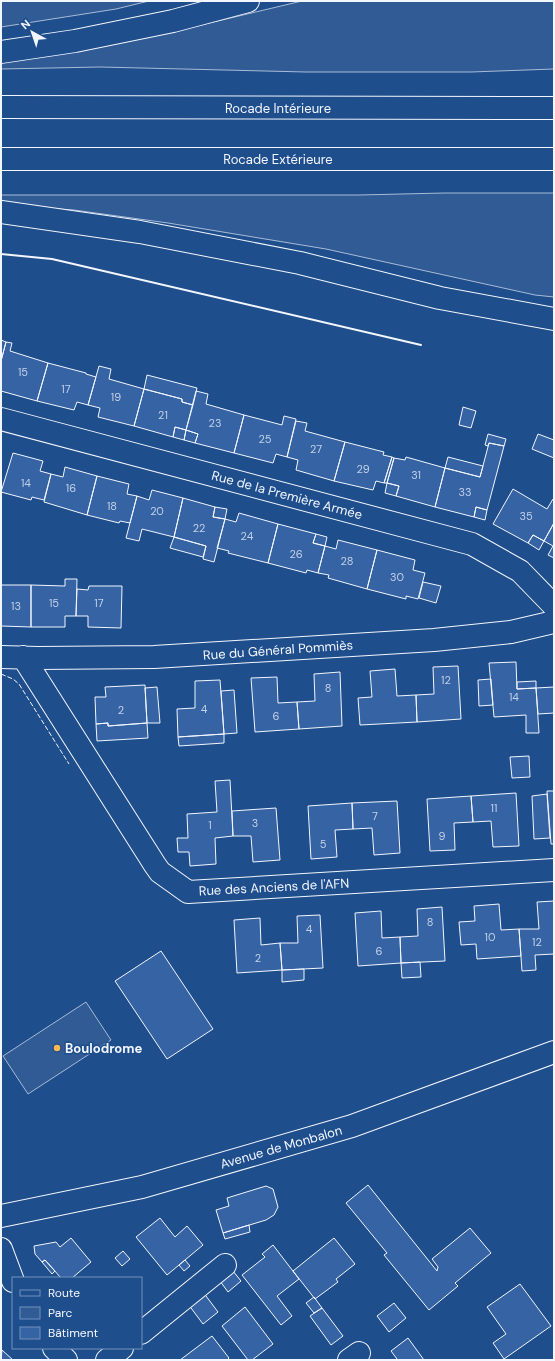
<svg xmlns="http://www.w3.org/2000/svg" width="555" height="1361" font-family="'DM Sans',sans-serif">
  <rect width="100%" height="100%" fill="#1f4e8c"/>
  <path fill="#305b95" stroke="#a8bbd7" d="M1,1h148l-33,8 -115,18z
    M302,1h252v68l-83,3h-165l-206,-5 -99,2v-8l200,-36z
    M444,193h110v104l-19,-2 -209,-46 -158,-26 -94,-13 -73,-5v-10h358z
    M86,1002l25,38 -83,54 -25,-38z"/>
  <path fill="#3563a3" stroke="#f2f6ff" d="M1,340l5,2 -5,19z
    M6,342l6,1 -2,8 38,12 -11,38 -36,-10v-30z
    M48,363l38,10v1l10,3 -8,28 -11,-3 -3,8 -37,-9z
    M99,366l12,3 -2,10 35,10 -10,37 -36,-9 2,-9 -12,-3z
    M147,375l50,13 -4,17 -11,-3v-3l-38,-10z
    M144,389l38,10v3l11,3 -7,25 -11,-3 -2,10 -39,-11z
    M196,391l12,3 -2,10 38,11 -10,38 -39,-10 3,-9 -12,-4z
    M463,407l13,4 -5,17 -12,-3z
    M244,415l38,10 2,-9 12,3 -9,38 -11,-3 -3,9 -39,-10z
    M296,421l11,2 -2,8 40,11 -11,39 -38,-11 2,-10 -11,-3z
    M175,427l11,3 -2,10 -11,-3z
    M186,430l12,4 -3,9 -11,-3z
    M488,434l18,5 -2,7 -15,-3 -1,3 -3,-1z
    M538,434l16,6v18l-22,-9z
    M345,442l39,10 -1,3 9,2 -8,26 -8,-2 -3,9 -39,-9z
    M489,443l15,3 -17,64 -11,-3 -2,10 -39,-10 10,-39 35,9z
    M13,453l30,8 -3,10 11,3 -7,26 -12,-3 -1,3 -30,-8z
    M392,457l2,1 -7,25h-3z
    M406,457l39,11 -10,39 -39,-11 3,-10 -12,-3 7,-25 11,2z
    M448,457l35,9 -3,11 -35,-9z
    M65,467l32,9 -10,39 -43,-13 7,-28 12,3z
    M97,476l32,8 -2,10 10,2 -7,27 -10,-2 -1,2 -32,-8z
    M387,483l12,3 -3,10 -11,-3z
    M513,489l34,20 6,-10h1v24l-10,18 -11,-6 -5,8 -35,-19z
    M152,490l31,8 -9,39 -32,-8 -3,12 -13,-3 11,-42 12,4z
    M183,498l32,9 -2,10 12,2 -11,43 -11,-3 3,-13 -32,-9z
    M215,507l12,2 -2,10 -12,-2z
    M476,507l11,3 -2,10 -11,-3z
    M239,513l39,11 -10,39 -40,-10 1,-2 -12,-3 8,-29 11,3z
    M554,523v35l-6,-3 5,-9 -9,-5z
    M278,524l38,10 -3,9 12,3 -7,27 -11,-3 -1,3 -38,-10z
    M316,534l11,3 -2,9 -12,-3z
    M533,535l11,6 -5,9 -11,-7z
    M174,537l32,9 -3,11 -33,-9z
    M338,540l39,10 -10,39 -39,-11 1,-3 -11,-2 7,-27 11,3z
    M377,550l38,10 -2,10 12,3 -7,26 -12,-3v3l-39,-10z
    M65,579h12l-1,37h-11v11h-34v-42l34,1z
    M423,582l18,4 -5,17 -17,-5z
    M1,585h30v42l-30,-1z
    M89,586h33l-1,42 -33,-1v-11h-12l1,-27 11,1z
    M516,662l1,27 19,-1 3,45h-13v-18l-32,2 -5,-54z
    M458,666l3,53 -44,3 -1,-27 18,-1 -1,-27z
    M395,669l2,27 19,-1 1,27 -57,3 -2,-27 14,-1 -2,-26z
    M340,672l2,54 -43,3 -2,-27 18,-1 -1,-27z
    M277,677l1,26 19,-1 2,27 -44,3 -4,-54z
    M491,679l2,26 -14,1 -1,-26z
    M220,680l4,54 -46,3 -1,-28 18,-1v-27z
    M536,681v7l-19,1v-7z
    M145,685l2,38 -39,3v-3l-12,1 -1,-27h11l-1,-10z
    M157,687l3,36h-13l-2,-35z
    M554,687v26l-16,1 -2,-26z
    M234,690l3,43 -13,1 -3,-43z
    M108,723v3l39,-3 1,15 -51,3 -1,-17z
    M224,734v9l-45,3 -1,-9z
    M529,756l1,21 -18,1 -2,-21z
    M230,780l3,56 -18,2 1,26 -26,2 -1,-14h-11l-1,-14h11l-1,-24 30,-2 -2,-31z
    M547,791h7v53h-3z
    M516,793l3,53 -26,1 -2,-26 -18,1 -2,-26z
    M547,794l3,44 -16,1 -2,-43z
    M471,796l2,26 -19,1 1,27 -25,1 -3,-52z
    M397,801l3,52 -26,2 -2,-27 -19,1 -1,-26z
    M352,803l1,26 -18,1 2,27 -26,2 -3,-53z
    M276,808l4,52 -27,2 -2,-26h-18l-1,-25z
    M554,901v53l-19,1 1,15 -14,1 -3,-42h20l-2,-27z
    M499,904l2,26 18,-1 2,27 -44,3 -1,-15 -15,1 -2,-23 16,-1 -1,-15z
    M442,907l3,54 -44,2 -1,-26 18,-1 -1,-27z
    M381,911l1,27 18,-1 1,26 -43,3 -3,-53z
    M320,915l3,53 -41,2 -2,-27h18l-1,-27z
    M260,918l1,27 19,-2 2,27 -45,3 -3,-53z
    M161,951l52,78 -46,30 -52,-78z
    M420,962l1,15 -19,1 -1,-15z
    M304,969v11l-22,2v-12z
    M368,1185l69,86 1,-4 -6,-8 38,-31 21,25 -36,30 3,3 -29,24 -45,-55 3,-2 -41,-50z
    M266,1186l7,3 5,18 -4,8 -8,5 -43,13 -7,-23 13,-4 -2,-8z
    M160,1218l15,19 12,-11 16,19 -36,30 -31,-38z
    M249,1225l1,7 -25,7 -2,-6z
    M71,1238l20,24 -19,16h-11l-16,-18 -3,2 -7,-8 -1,-8 22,-4 4,5z
    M334,1238l21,26 -19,15 2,3 -23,17 -22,-28z
    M273,1245l26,34 -22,17 15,20 -11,9 -39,-50 23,-18 -3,-3z
    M123,1251l7,8 -8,7 -7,-8z
    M45,1260l10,11 -3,3 -10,-12z
    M185,1260l5,6 -6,5 -5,-6z
    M233,1271l8,10 -13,11 -8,-11z
    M520,1284l31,42 -47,33 -11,-16 13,-9 -19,-27z
    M203,1292l15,20 -15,12 -15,-20z
    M314,1297l8,11 -8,5 -8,-10z
    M394,1303l12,15 -17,14 -12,-16z
    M245,1307l28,37 -21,16h-4l-26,-34z
    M322,1308l21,28 -12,9 -21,-29z
    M212,1336l17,22 -2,2h-47z
    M408,1338l16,22h-29l2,-1 -6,-8z
    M2,1350l11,10h-12z"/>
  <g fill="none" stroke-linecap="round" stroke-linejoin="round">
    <defs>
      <path id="street" d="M1,419l471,125 48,27 34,35
        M1,657l37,1 116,-1 280,-17 77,-8 43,-10
        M23,657l132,208 5,7 28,20 366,-22
        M1,1216l141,-29 210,-61 202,-74
        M1,1249l12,32
        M141,1333l84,-68
        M54,1348l12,12
        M107,1360l15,-12
        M349,1360l10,-7"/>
      <path id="highway" d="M1,52l74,-11 98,-20 75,-20
        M1,107l553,1
        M1,159h553
        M1,212l139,20 160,31 140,35 114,21"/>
    </defs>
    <use href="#street" stroke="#f2f6ff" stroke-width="24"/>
    <use href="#highway" stroke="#f2f6ff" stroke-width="24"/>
    <use href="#street" stroke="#1f4e8c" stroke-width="22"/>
    <use href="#highway" stroke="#1f4e8c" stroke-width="22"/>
    <path stroke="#f2f6ff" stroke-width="1" stroke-dasharray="5 2" stroke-linecap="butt" d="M1,674l12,5 6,5 50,80"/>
    <path stroke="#f2f6ff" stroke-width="2" d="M1,254l51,5 369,86"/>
  </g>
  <circle fill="#ffb74d" stroke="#1f4e8c" stroke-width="1.5" cx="57" cy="1048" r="4"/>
  <g text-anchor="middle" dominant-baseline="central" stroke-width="3" stroke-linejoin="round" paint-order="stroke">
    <g font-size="11" fill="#c3d1e8">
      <text x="23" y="372">15</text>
      <text x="66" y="389">17</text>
      <text x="116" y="397">19</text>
      <text x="163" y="415">21</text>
      <text x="215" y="423">23</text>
      <text x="265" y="439">25</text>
      <text x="316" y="449">27</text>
      <text x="363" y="469">29</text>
      <text x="416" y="475">31</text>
      <text x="26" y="483">14</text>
      <text x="71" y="488">16</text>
      <text x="465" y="492">33</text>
      <text x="112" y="506">18</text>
      <text x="157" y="511">20</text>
      <text x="526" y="516">35</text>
      <text x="199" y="528">22</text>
      <text x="247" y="536">24</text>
      <text x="296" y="554">26</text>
      <text x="347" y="561">28</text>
      <text x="397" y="577">30</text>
      <text x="54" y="603">15</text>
      <text x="99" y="603">17</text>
      <text x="16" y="606">13</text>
      <text x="446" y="680">12</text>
      <text x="328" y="688">8</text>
      <text x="514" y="697">14</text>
      <text x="204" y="709">4</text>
      <text x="121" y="710">2</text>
      <text x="276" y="716">6</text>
      <text x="494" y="808">11</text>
      <text x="375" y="816">7</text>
      <text x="255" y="823">3</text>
      <text x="210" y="825">1</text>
      <text x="442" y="836">9</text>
      <text x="323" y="844">5</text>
      <text x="430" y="922">8</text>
      <text x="309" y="929">4</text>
      <text x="490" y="937">10</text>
      <text x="537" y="942">12</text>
      <text x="379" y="951">6</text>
      <text x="258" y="958">2</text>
    </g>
    <g font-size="13" fill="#f2f6ff" stroke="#1f4e8c">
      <text x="278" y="108">Rocade Intérieure</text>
      <text x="278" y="159">Rocade Extérieure</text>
      <text transform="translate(287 495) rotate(15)">Rue de la Première Armée</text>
      <text transform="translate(278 650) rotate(-4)">Rue du Général Pommiès</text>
      <text transform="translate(274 887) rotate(-3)">Rue des Anciens de l'AFN</text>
      <text transform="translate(281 1147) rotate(-16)">Avenue de Monbalon</text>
    </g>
    <g font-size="13" font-weight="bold" fill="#f2f6ff" stroke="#1f4e8c" text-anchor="start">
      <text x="65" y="1048">Boulodrome</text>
    </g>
  </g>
  <rect width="555" height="1361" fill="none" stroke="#f2f6ff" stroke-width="4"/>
  <rect x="12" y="1277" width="130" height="72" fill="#1f4e8c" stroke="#7391ba"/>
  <rect x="20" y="1290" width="20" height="6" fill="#1f4e8c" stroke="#7391ba"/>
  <text x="48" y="1297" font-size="12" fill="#f2f6ff">Route</text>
  <rect x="20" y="1307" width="20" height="12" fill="#305b95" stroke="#7391ba"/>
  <text x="48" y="1317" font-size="12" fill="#f2f6ff">Parc</text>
  <rect x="20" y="1327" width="20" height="12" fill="#3563a3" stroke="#7391ba"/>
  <text x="48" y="1337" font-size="12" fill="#f2f6ff">Bâtiment</text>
  <g transform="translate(32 32) rotate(320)" stroke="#1f4e8c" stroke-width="3" paint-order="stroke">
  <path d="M0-3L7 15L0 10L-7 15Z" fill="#f2f6ff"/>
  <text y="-6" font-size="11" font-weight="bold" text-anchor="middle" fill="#f2f6ff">N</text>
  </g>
</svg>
